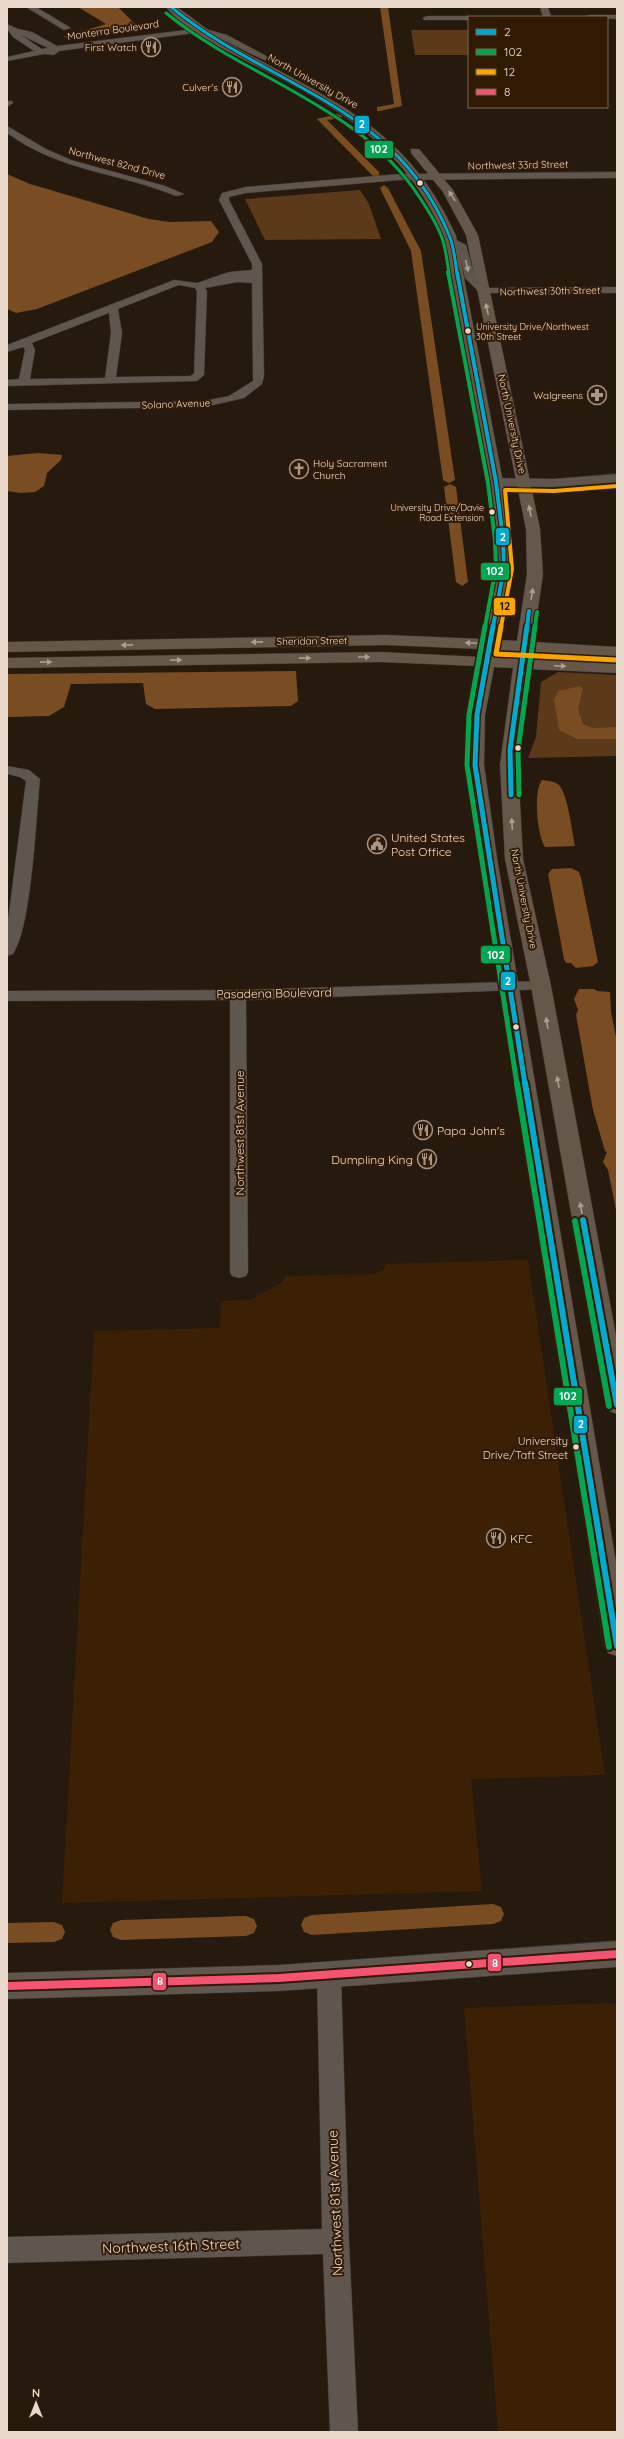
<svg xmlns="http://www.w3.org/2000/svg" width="624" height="2439" font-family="Quicksand,sans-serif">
  <rect width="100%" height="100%" fill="#261a0e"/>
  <path fill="#3b2005" d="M528,1260l77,515 -134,4 11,112 -420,12 32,-572 126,-3 1,-27 29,-1 31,-17 5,-7 89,-2 9,-5 2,-5z
    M617,2003v429h-119l-34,-424z"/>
  <path fill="#5b3919" d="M411,30h58v25h-54z
    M360,190l9,14 12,35 -116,1 -20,-41z
    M558,672l59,3v81l-89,2 8,-21 5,-55z"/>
  <path fill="#7a4c21" d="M78,7h40l21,21 -64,10 -12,-1 43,-13z
    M7,174l23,10 119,35 20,3 42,-1 8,11 -7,10 -175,67 -21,4 -9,-4z
    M38,453l24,2 -1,5 -14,13 -3,13 -9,6 -14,1 -14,-2v-35z
    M296,671l2,30 -7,5 -136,3 -9,-5 -3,-21 -72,1 -7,23 -15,9 -42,1v-43z
    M580,686l3,3 -5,20 5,15 9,4 25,-1v12h-40l-18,-9 -5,-30 4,-9z
    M542,780c6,1 13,1 17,5 9,10 13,47 16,61l-30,1c-8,-12 -12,-56 -3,-67z
    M571,868l8,4 2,6 17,84 -5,4 -17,2 -5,-5h-5l-2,-4 -16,-85 4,-5z
    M579,989h15l3,2 13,1 1,20 6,30v173l-9,-45 -5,-8 4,-10 -2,-1 -12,-41 -17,-95 2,-5 -4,-11z"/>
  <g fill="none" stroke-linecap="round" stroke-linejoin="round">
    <path fill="#7a4c21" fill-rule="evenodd" d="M380,7h8l14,99 -22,5h-3v-4l17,-3z
      M338,114l4,2 -1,2 -14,2 52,52v4h-6l-56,-57z
      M384,185l4,3 33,63 34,229 -6,3 -6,-3 -32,-229 -31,-63z
      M450,484l6,3 12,95 -6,4 -6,-4 -12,-95z
      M493,1904l8,3 3,7 -3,7 -8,3 -181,11 -8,-3 -3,-7 3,-7 8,-3z
      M246,1916l8,3 3,7 -3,7 -8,3 -125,4 -8,-3 -3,-7 3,-7 8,-3z
      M54,1922l8,3 3,7 -3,7 -8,3 -47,1v-20z"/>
    <defs>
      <path id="street" d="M26,7h10l35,21 -7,2z
        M540,7h8l3,10h-8z
        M589,15h28v4l-32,-2z
        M427,16h42l3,1h-3v3h-45l-1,-2z
        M7,24l11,5 14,3 25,14 145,-18 25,7 41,22 23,8 -4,2c-31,-6 -55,-27 -85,-35l-143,19 -5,4 -10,-1 -37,7v-4l27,-6 -21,-14 -6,-8zM21,35l27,13 -6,1z
        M7,101h5l1,2 -6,4z
        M7,126l39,23 25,11 94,26 19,8 -8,2c-59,-24 -115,-24 -169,-63z
        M617,172v6l-217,2 -154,13 -17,4v3l33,64 2,112 -2,8 -18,14 -40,9 -197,3v-6l197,-3 25,-5 24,-15 -1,-98 -14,-1 -33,6 2,3 -3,84 -7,6 -190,5v-6l12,-1 6,-29 -2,-3 -16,5v-7l167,-65 23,3 32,-11 23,-2v-6l-33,-64 3,-7 24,-6 154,-13zM179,285l16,3 2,3 -3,83 -4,2 -74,1 6,-44 -4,-24zM109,313l2,20 -6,45 -75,1 5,-29 -3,-7z
        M451,237l15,8 9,33 11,10 131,-1v6h-137l-15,-15 -7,-30 -12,-8z
        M7,766l22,4 11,9c-4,38 -8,147 -27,175l-6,2v-28l19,-147 -6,-4 -13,-3z
        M541,981l6,2 2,3 -2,3 -301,11 2,272 -2,4 -7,2 -7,-2 -2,-4v-272l-223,1v-10l231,-1z
        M329,1964l9,3 3,8 8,266 9,191h-28l-7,-178 -316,9v-26l315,-8 -5,-254 3,-8z"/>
      <path id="secondary" d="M617,474v8l-64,5 -57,-1 -7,-4 7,-4 57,1z
        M617,1941v26l-338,24 -272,8v-26l272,-8z"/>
      <path id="primary" d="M166,7c4,0 9,-1 12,1 17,11 32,25 50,35 99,56 178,81 228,193l47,246 8,57 1,29 -13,72 18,1 10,-67 -1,-45 -60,-294 -23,-43 -32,-39v-4h8l34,41 25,45 62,294 3,45 -10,68 84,5v10l-85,-5 -1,7 86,4v10l-88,-4 -11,96 5,94 28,127 66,355v73l-8,-3 -4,-6 -74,-419 -26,-127 -5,-94 13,-97 -19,-1 -9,48 -1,50 13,93 120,710v88l-9,-3 -4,-7 -125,-788 -13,-93 3,-50 9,-49 -98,-4 -373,6v-10l373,-6 100,5 1,-8 -95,-4 -379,7v-10l379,-7 97,4 13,-71 -1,-29 -6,-57 -45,-246c-40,-92 -107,-129 -192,-172 -26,-14 -68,-33 -86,-57zM497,650l19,1 -2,7 -18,-1z"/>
    </defs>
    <use href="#street" stroke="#3f352e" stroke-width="1"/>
    <use href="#secondary" stroke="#3f352e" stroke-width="1"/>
    <use href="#primary" stroke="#3f352e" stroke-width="1"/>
    <use href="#street" fill="#5f564d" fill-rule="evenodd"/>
    <use href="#secondary" fill="#5f564d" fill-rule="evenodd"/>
    <use href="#primary" fill="#65574a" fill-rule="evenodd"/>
    <defs>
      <path id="bus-1-far3" d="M171,7c97,80 225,97 278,228 5,11 6,26 8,38"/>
      <path id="bus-1-far2" d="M457,272l39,210 7,57 1,29 -11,59
        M527,627l2,-16"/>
      <path id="bus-1-far1" d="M493,626l-16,89 -2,50 50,319
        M511,795l-1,-45 17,-124"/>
      <path id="bus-1" d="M525,1083l92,563
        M583,1220l34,185"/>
      <path id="bus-2-far3" d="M166,13c82,67 194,92 254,185 8,12 17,26 22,40 4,11 5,24 7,35"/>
      <path id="bus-2-far2" d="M448,272l40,211 7,57 1,27 -11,60
        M535,627l2,-15"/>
      <path id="bus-2-far1" d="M485,626l-16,89 -2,50 50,319
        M519,795l-1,-45 17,-124"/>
      <path id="bus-2" d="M517,1083l92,564
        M575,1221l34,185"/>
      <path id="bus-3-far1" d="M501,627l11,-58 -7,-79 49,1 63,-5"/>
      <path id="bus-3" d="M501,626l-5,28 121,6"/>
      <path id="bus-4" d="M7,1986l272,-8 338,-24"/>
    </defs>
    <use href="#bus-1-far3" stroke="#311a04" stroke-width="4.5"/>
    <use href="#bus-1-far2" stroke="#311a04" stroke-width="6"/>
    <use href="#bus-1-far1" stroke="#311a04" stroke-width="8"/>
    <use href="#bus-1" stroke="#311a04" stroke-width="10"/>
    <use href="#bus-2-far3" stroke="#311a04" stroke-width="4.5"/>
    <use href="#bus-2-far2" stroke="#311a04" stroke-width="6"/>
    <use href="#bus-2-far1" stroke="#311a04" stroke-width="8"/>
    <use href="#bus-2" stroke="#311a04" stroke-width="10"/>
    <use href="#bus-3-far1" stroke="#311a04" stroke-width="6"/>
    <use href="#bus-3" stroke="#311a04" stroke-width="8"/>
    <use href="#bus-4" stroke="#311a04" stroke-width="12"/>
    <use href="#bus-1-far3" stroke="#00a9ce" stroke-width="3"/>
    <use href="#bus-1-far2" stroke="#00a9ce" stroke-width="4"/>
    <use href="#bus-1-far1" stroke="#00a9ce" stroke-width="5"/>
    <use href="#bus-1" stroke="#00a9ce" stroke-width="6"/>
    <use href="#bus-2-far3" stroke="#00a651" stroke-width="3"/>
    <use href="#bus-2-far2" stroke="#00a651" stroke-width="4"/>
    <use href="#bus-2-far1" stroke="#00a651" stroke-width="5"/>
    <use href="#bus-2" stroke="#00a651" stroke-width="6"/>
    <use href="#bus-3-far1" stroke="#f7a600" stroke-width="4"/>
    <use href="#bus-3" stroke="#f7a600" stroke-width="5"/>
    <use href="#bus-4" stroke="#f65372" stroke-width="8"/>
  </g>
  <defs><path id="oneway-solid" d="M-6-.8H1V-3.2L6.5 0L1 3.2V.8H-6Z"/></defs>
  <g fill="#ae9e92">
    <use href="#oneway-solid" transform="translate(452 196) rotate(-123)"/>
    <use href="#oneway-solid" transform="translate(487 309) rotate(-102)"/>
    <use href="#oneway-solid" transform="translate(530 511) rotate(-101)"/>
    <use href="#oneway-solid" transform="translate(532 594) rotate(-81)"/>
    <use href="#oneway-solid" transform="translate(257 642) rotate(179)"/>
    <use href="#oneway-solid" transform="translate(471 643) rotate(-177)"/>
    <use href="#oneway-solid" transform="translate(127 645) rotate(179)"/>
    <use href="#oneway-solid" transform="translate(364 657)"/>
    <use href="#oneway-solid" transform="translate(305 658) rotate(-1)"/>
    <use href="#oneway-solid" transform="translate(176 660) rotate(-1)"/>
    <use href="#oneway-solid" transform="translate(46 662) rotate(-1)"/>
    <use href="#oneway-solid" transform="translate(560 666) rotate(3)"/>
    <use href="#oneway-solid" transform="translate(512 824) rotate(-93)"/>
    <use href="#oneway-solid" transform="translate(547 1023) rotate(-100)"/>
    <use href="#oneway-solid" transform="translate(558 1082) rotate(-100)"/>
    <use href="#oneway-solid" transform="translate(581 1208) rotate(-100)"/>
  </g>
  <use fill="#ab9e93" href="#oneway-solid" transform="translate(467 266) rotate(78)"/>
  <defs>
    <symbol id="restaurant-ring" viewBox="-11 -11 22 22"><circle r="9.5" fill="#311a04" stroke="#a5968a" stroke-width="1.5"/><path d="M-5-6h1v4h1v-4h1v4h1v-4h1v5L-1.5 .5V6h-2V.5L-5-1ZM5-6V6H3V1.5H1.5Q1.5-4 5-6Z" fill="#a5968a"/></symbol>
    <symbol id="pharmacy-ring" viewBox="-11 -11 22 22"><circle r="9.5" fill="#311a04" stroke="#a5968a" stroke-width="1.5"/><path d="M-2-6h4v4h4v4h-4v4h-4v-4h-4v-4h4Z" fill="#a5968a"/></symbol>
    <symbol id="church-ring" viewBox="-11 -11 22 22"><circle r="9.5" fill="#311a04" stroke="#a5968a" stroke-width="1.5"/><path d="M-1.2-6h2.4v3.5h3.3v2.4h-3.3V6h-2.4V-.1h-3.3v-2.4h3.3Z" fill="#a5968a"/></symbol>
    <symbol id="civic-ring" viewBox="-11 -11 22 22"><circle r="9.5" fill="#311a04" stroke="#a5968a" stroke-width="1.5"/><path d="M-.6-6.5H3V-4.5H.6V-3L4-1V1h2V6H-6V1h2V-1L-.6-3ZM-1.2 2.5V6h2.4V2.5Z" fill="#a5968a"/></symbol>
  </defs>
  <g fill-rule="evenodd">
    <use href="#restaurant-ring" x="140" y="36" width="22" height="22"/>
    <use href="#restaurant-ring" x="221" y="76" width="22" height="22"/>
    <use href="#pharmacy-ring" x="586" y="384" width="22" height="22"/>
    <use href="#church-ring" x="288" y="458" width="22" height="22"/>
    <use href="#civic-ring" x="366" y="833" width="22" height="22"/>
    <use href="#restaurant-ring" x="412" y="1119" width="22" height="22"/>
    <use href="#restaurant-ring" x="416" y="1148" width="22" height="22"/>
    <use href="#restaurant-ring" x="485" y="1527" width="22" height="22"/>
  </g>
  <g fill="#e9d9cc" stroke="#311a04" stroke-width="1.5">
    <circle cx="420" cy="183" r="3.5"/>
    <circle cx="468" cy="331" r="3.5"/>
    <circle cx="492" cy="512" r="3.5"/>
    <circle cx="518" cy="748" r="3.5"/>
    <circle cx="516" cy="1027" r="3.5"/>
    <circle cx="576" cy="1447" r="3.5"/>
    <circle cx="469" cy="1964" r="3.5"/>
  </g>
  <g text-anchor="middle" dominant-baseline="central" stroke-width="4" stroke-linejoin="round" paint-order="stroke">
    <g font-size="9" fill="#e9d9cc" stroke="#311a04" text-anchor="start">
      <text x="476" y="326">University Drive/Northwest<tspan x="476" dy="10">30th Street</tspan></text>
      <text x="484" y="507" text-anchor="end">University Drive/Davie<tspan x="484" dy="10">Road Extension</tspan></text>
    </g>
    <g font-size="10" fill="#e9d9cc" stroke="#311a04">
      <text transform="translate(113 30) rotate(-8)">Monterra Boulevard</text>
      <text transform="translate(313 81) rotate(29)">North University Drive</text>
      <text transform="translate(117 163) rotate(15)">Northwest 82nd Drive</text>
      <text transform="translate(518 165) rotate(-1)">Northwest 33rd Street</text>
      <text transform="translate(550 291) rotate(-1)">Northwest 30th Street</text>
      <text transform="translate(176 404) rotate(-2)">Solano Avenue</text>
      <text transform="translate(512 424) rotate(78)">North University Drive</text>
      <text transform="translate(312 641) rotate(-1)">Sheridan Street</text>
      <text transform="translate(524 899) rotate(79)">North University Drive</text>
    </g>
    <g font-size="10" fill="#e9d9cc" stroke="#311a04" text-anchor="end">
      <text x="137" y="47">First Watch</text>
      <text x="218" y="87">Culver's</text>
      <text x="583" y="395">Walgreens</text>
      <text x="313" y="463" text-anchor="start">Holy Sacrament<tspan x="313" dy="12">Church</tspan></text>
    </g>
    <g font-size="11" fill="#e9d9cc" stroke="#311a04" text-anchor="end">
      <text x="568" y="1441">University<tspan x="568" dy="14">Drive/Taft Street</tspan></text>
    </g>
    <g font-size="12" fill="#e9d9cc" stroke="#311a04" text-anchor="start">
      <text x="391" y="837">United States<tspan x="391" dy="14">Post Office</tspan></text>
      <text x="437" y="1130">Papa John's</text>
      <text x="413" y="1159" text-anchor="end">Dumpling King</text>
      <text x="510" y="1538">KFC</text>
    </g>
    <g font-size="12" fill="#e9d9cc" stroke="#311a04">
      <text transform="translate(274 993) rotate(-1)">Pasadena Boulevard</text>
      <text transform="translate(239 1133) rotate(-90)">Northwest 81st Avenue</text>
    </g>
    <g font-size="14" fill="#e9d9cc" stroke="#311a04">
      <text transform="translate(335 2203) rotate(-92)">Northwest 81st Avenue</text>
      <text transform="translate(171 2246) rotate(-2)">Northwest 16th Street</text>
    </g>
  </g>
  <g stroke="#311a04" stroke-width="1.5">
    <rect x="354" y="115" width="16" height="19" rx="4" fill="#00a9ce"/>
    <rect x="364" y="140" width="30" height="19" rx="4" fill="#00a651"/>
    <rect x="495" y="527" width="15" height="19" rx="4" fill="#00a9ce"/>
    <rect x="480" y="562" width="30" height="19" rx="4" fill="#00a651"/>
    <rect x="493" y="597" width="23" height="19" rx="4" fill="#f7a600"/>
    <rect x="480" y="945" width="31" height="19" rx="4" fill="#00a651"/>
    <rect x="500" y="971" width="16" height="20" rx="4" fill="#00a9ce"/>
    <rect x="553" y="1387" width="30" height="19" rx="4" fill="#00a651"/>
    <rect x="573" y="1415" width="15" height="19" rx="4" fill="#00a9ce"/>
    <rect x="487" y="1953" width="15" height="19" rx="4" fill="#f65372"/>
    <rect x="152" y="1972" width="15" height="19" rx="4" fill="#f65372"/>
  </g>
  <g font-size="11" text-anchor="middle" font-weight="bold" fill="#fff">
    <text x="362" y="128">2</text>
    <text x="379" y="153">102</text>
    <text x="503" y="541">2</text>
    <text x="495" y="575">102</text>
    <text x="496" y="959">102</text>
    <text x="508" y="985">2</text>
    <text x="568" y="1400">102</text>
    <text x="581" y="1428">2</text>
    <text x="495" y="1967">8</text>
    <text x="160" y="1985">8</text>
  </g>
  <g font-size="11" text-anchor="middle" font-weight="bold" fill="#111">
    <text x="505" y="610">12</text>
  </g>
  <rect width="624" height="2439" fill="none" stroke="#e9d9cc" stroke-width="16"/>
  <rect x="468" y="16" width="140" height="92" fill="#311a04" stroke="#7b6654"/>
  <rect x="476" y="29" width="20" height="6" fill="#00a9ce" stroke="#7b6654"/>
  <text x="504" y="36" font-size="12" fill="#e9d9cc">2</text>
  <rect x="476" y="49" width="20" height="6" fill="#00a651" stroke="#7b6654"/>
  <text x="504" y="56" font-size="12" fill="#e9d9cc">102</text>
  <rect x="476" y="69" width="20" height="6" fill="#f7a600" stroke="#7b6654"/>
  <text x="504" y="76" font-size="12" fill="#e9d9cc">12</text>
  <rect x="476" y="89" width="20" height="6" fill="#f65372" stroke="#7b6654"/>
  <text x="504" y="96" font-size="12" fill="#e9d9cc">8</text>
  <g transform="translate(36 2403)" stroke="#311a04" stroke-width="3" paint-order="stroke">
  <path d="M0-3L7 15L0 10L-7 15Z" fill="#e9d9cc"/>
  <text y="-6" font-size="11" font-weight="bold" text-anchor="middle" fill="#e9d9cc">N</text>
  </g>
</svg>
